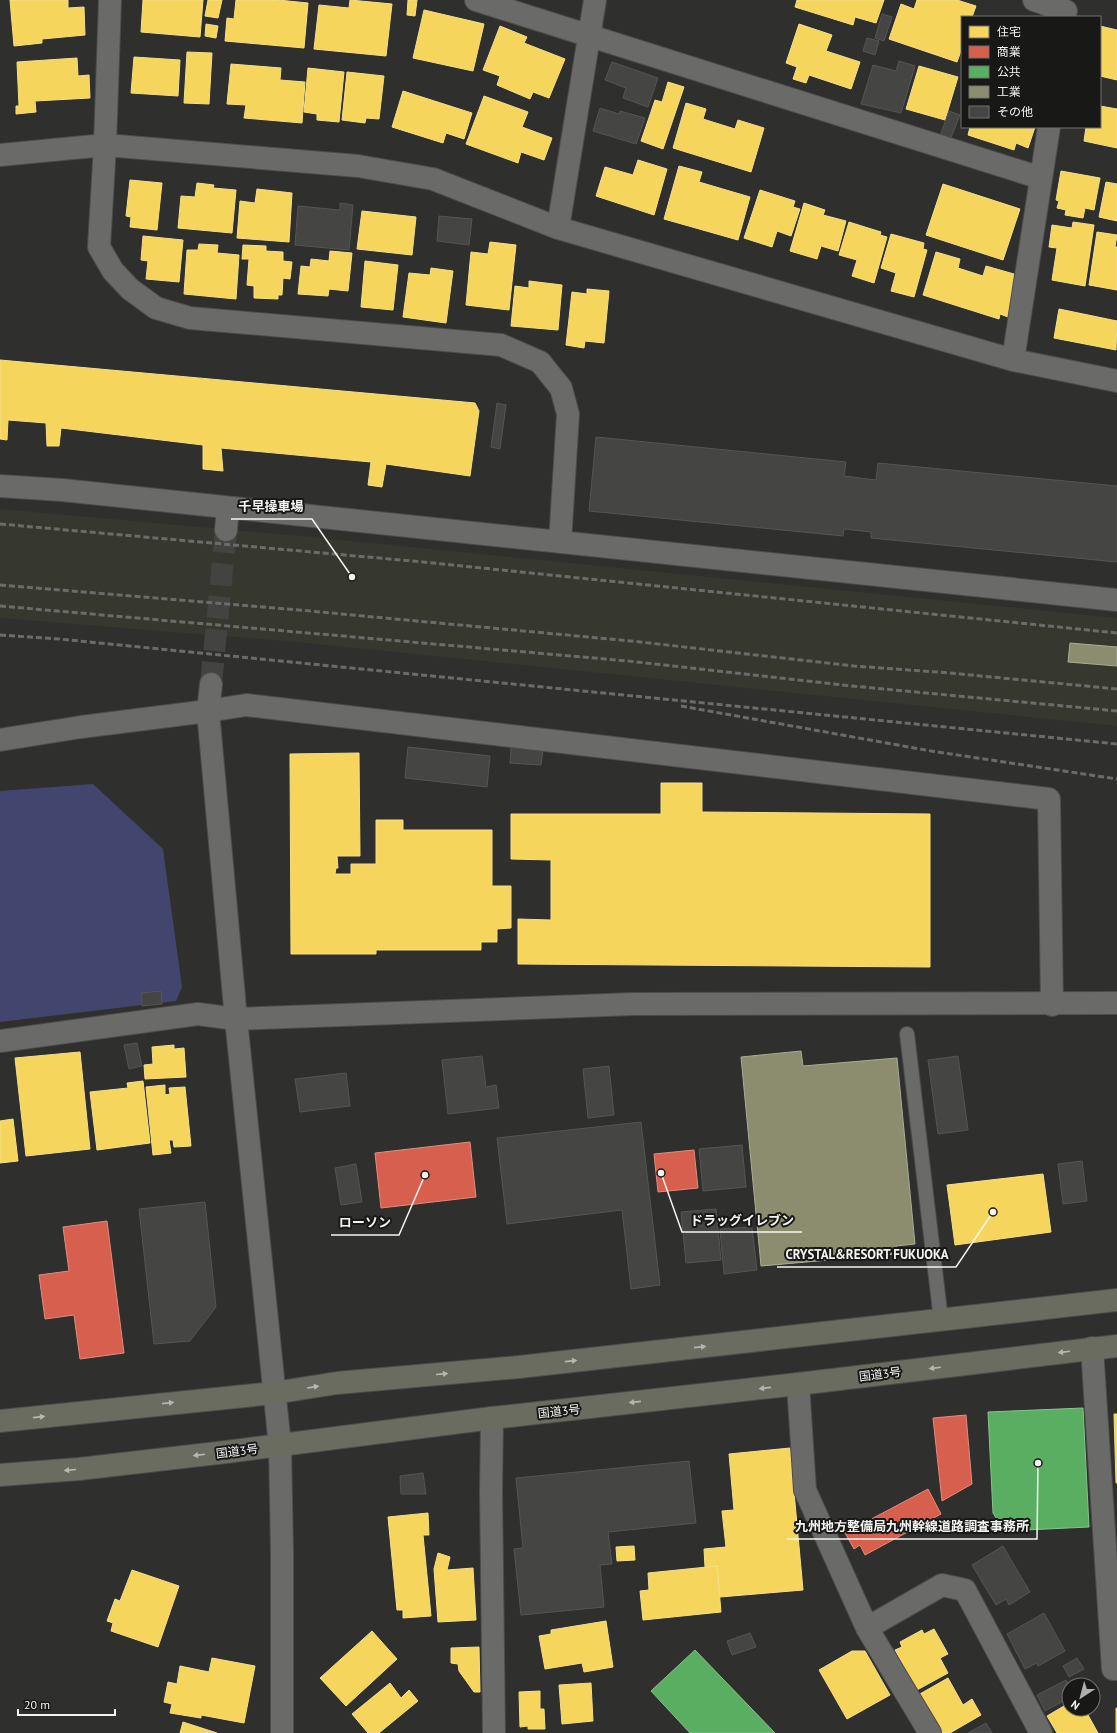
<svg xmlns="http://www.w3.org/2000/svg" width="1117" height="1733" font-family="'PT Sans','Noto Sans JP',sans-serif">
  <rect width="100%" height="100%" fill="#2f2f2e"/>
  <path fill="#36372f" d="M0,509l301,27 816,82v108l-820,-84 -297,-24z"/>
  <path fill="#42456d" d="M93,784l70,65 19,138 -6,14 -176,21v-231z"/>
  <path fill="#f6d55c" stroke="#f5df89" d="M10,0h58v8l16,-1 1,28 -43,4v4l-28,3z
    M143,0h60l-3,37 -59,-5z
    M208,0h14l-4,18 -13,-2z
    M236,0h42l30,3 -4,45 -79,-7 2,-23 7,1z
    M350,0l42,4 -6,52 -72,-7 5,-44 30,3z
    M408,0h9l-2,16 -8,-1z
    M797,0h87l-8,23 -21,-6 -2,8 -58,-18z
    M917,0h40l19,6 -4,11h-10v31l-5,14 -68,-23 12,-35 13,5z
    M424,10l60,14 -11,47 -60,-13z
    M206,24l12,2 -2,12 -11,-2z
    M799,24l33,11 -6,16 34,11 -9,27 -42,-14 -3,8 -13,-4 4,-12 -11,-4z
    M500,26l27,11 -3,6 41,16 -16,39 -16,-6 -3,7 -33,-14 3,-9 -17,-6z
    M1100,26l17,4v50l-17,-4z
    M187,52l25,1 -3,51 -25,-1z
    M134,57l46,3 -2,36 -47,-3z
    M77,58l1,18 11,-1 1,23 -55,3 1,11 -20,2v-8h3l-2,-44z
    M231,64l50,4 -1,12 25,2 -3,41 -58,-5 2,-13 -19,-1z
    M919,66l39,11 -13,43 -39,-11z
    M308,68l36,4 -5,50 -22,-2v-6l-13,-2z
    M347,72l37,4 -5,43 -13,-1 -1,5 -23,-3z
    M668,82l16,5 -21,62 -22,-8 14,-41 7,2z
    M403,91l69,22 -8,26 -18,-6 -3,10 -51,-16z
    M484,96l44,16 -6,15 30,11 -8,22 -23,-8 -3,11 -52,-19z
    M686,103l20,6 -3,10 32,10 3,-9 26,8 -13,44 -78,-24z
    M1100,106l17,3v39l-33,-7 2,-14h14z
    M970,127h65l-7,21 -12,-5 -2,7 -46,-15z
    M638,160l29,9 -13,46 -58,-19 9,-29 28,8z
    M679,166l23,6 -3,10 51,15 -12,43 -74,-21z
    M1061,171l39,7 -6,32 -9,-2 -2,10 -18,-3 1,-5 -9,-2 2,-7 -3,-1z
    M130,180l32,3 -5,47 -27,-3 1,-10 -5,-1z
    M1106,182l11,2v37l-18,-4z
    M197,183l17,2 -1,3 23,2 -4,43 -54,-5 3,-32 14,1z
    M943,184l77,25 -17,51 -77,-25z
    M257,189l35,4 -3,49 -52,-4 3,-37 15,2z
    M760,190l35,11 -2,6 7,2 -9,27 -14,-5 -5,16 -28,-9z
    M804,203l21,7 -2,5 23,6 -8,30 -17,-5 -4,13 -27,-8z
    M362,211l54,6 -4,38 -55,-6z
    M849,222l32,10 -1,3 7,2 -13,46 -22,-7 5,-16 -18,-5z
    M1073,222l21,3 -9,61 -33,-6 5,-32 -8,-1 3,-22 20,3z
    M1097,232l20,3 -2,12h2v43l-28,-5z
    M891,234l33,9 -1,6 4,1 -13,47 -23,-6 5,-18 -15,-5z
    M143,236l40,4 -4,42 -33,-3 2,-18 -7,-1z
    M490,242l26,3 -7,65 -43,-5 5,-53 17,2z
    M199,244l19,1 -1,8 22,2 -3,44 -52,-5 3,-44h11z
    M243,245l23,1v5l17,1v9l9,1 -2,17 -7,-1 -1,17h-4v4l-24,-1v-12l-7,-1 2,-26h-7z
    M330,251l22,2 -4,38 -19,-2 -1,7 -30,-2 3,-28 9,1 1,-8 18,2z
    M936,252l24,7 -2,9 25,8 3,-10 28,8 -6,43 -8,-3 -1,5 -76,-24z
    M365,261l33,4 -5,45 -32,-3z
    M431,268l22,3 -7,52 -43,-6 6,-44 21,2z
    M529,281l33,4 -4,45 -47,-4 4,-40 14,2z
    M587,289l22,2 -5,52 -19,-2 -1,7 -18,-3 6,-53 15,2z
    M1059,309l58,12 -1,29 -62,-12z
    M0,360l475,43 4,8 -9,65 -84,-12 -4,23 -14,-2 3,-23 -150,-14 2,23 -20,-2v-24l-142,-17 -2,18h-12l-1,-23 -38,-3 -1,20 -7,-1z
    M359,753l1,103h-23l1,12h-2l-1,6h16v-10h25v-44h27v10h89v56h19v42l-14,1v13h-16v8h-105v4h-85l-1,-200z
    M661,783h41v29l228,2v153l-412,-3v-45l33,1v-60l-40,-1v-45h150z
    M174,1045v4l10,-1 2,29 -41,2 -1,-14 9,-1 -1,-17z
    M80,1052l10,97 -64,7 -11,-98z
    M143,1081l7,62 -53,7 -7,-58 38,-4 -1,-5z
    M165,1085v10l5,-1 -1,-6 16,-1 6,59 -17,1 -1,-7h-4l2,13 -18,2 -7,-68z
    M13,1119l5,42 -18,2v-42z
    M1043,1174l8,58 -96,13 -8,-60z
    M1114,1414h3v69h-1z
    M790,1448l13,142 -83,7 -3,-31 -12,1 -1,-18 22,-2 -4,-36 12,-1 -5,-56z
    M428,1513l1,22h-6l8,81 -28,2v-8h-6l-9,-93z
    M634,1546l1,14 -18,1 -1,-14z
    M438,1553l12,4 -3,13 26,-2 3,52 -38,2 -4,-53z
    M717,1566l4,46 -78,8 -3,-29 9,-1 -1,-17z
    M132,1570l47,16 -21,61 -47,-16 2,-8 -6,-2 8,-22 5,2z
    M606,1621l7,46 -29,5 -2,-9 -37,6 -6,-33 12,-2v-4z
    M934,1629l14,25 -8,4 8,15 -31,17 -22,-40 7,-3 -2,-5 22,-12 2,4z
    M372,1631l25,28 -51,47 -26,-28z
    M479,1647l1,45h-6l-15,-21 -1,-7 -7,-1v-15z
    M852,1651h13l25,44 -43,24 -28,-49z
    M212,1658l43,8 -11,57 -43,-8v3l-31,-5 2,-9 -8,-2 4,-20 9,2 3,-18 29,6z
    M948,1678l15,27 9,-6 9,16 -31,18h-11l-21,-38z
    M390,1683l11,15 8,-8 9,11 -39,32h-11l-16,-19z
    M591,1683l2,38 -31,3 -3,-39z
    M540,1691v18h4l1,20h-17v-3l-8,1 -1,-35z
    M1069,1703v6h21l2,3 -4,3 10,18h-41l-10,-17z
    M1116,1708h1v25h-1z
    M183,1722l34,11h-37z"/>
  <path fill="#d6604d" stroke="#df8d7f" d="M470,1142l6,55 -95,11 -6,-55z
    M694,1150l4,38 -40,4 -4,-38z
    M107,1221l17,132 -44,6 -6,-44 -29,4 -6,-44 30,-4 -6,-44z
    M966,1415l6,69 -30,17 -9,-83z
    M928,1489l13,25 -76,41 -5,-10 -6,4 -9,-16z"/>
  <path fill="#5aae61" stroke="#88c38d" d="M1083,1408l6,119 -85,4 -11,-18 -5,-101z
    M695,1650l80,83h-85l-39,-42z"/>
  <path fill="#8c8c6e" stroke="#abac96" d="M1070,643l47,4v19l-49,-4z
    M801,1051l2,15 94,-8 18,186 -19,2 1,8 -136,12 -20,-209z"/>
  <path fill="#454544" stroke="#555554" d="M882,14l10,3 -8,24 -9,-3z
    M867,38l12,3 -4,14 -12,-4z
    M899,61l16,5 -14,47 -40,-9 12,-39 23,6z
    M612,62l46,16 -10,29 -25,-9 3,-10 -21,-8z
    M600,108l19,6 1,-3 25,7 -9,26 -43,-13z
    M949,111l11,4 -10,25 -10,-4z
    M340,203l13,2 -4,45 -54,-5 3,-39 42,4z
    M439,216l33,3 -3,26 -32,-4z
    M497,403l9,2 -6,44 -9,-2z
    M596,437l250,25 -2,14 32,4 2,-17 239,23v76l-246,-24v-6l-27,-3 -1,7 -254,-25z
    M408,747l82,9 -3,31 -82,-9z
    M511,747l32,3 -2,15 -31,-2z
    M161,991l1,13 -20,2 -1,-13z
    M137,1043l5,23 -13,3 -5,-24z
    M482,1056l4,31 10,-2 3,23 -51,6 -6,-54z
    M958,1056l10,74 -30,4 -10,-74z
    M609,1066l5,49 -26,3 -5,-49z
    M346,1073l4,33 -50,6 -5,-33z
    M641,1122l19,163 -29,4 -9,-79 -115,14 -10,-86z
    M742,1145l4,42 -43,4 -4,-42z
    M1082,1161l5,40 -24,3 -5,-40z
    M356,1164l6,38 -21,3 -6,-37z
    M205,1202l11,105 -26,34 -36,3 -15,-135z
    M716,1209l5,51 -35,3 -5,-51z
    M752,1227l5,43 -33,4 -4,-45z
    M689,1461l7,62 -88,9 4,32 -12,1 4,42 -83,8 -7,-66 9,-1 -7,-70z
    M423,1473l3,21h-25l-1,-18z
    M1003,1546l27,46 -21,13 -3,-6 -10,6 -24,-40z
    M1044,1613l21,38 -27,15 -1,-3 -12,6 -18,-35z
    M750,1633l6,14 -24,8 -5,-14z
    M1077,1658l7,11 -15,8 -6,-11z
    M1066,1680l3,5v13l-24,13 -8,-16z
    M986,1723l6,10h-24z"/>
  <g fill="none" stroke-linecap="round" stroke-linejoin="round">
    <path stroke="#434342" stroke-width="22" stroke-dasharray="22 11" stroke-linecap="butt" d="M211,684l15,-154"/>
    <defs>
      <path id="service" d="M907,1034l34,286"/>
      <path id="minor" d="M476,0l565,178
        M1034,0l32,11
        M105,145l5,-145
        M0,155l105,-10 253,21 75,13 125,49 455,132 104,21
        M558,228l37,-228
        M1013,360l36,-233
        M208,711l38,-6 803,94 3,206
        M0,1041l198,-27 38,5
        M1092,1348l21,321h4
        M798,1384l7,106 62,138 63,105
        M492,1418l-1,73 3,242
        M867,1628l75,-43 23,5 76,143"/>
      <path id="tertiary" d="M105,145l-6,102 14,24 17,18 26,19 34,10 311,27 39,17 21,26 7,26 -8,128
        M0,486l62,4 1055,110
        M226,530l2,-22
        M211,684l-3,27 28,308 44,427 2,105v182
        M0,740l81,-13 127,-16
        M236,1019l397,-15 484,-1"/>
      <path id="trunk" d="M0,1421l274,-28 63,-10 182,-16 598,-67
        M0,1475l79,-6 147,-17 266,-34 306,-34 319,-38"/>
    </defs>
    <use href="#service" stroke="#4c4c4b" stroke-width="16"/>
    <use href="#minor" stroke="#4c4c4b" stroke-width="24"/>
    <use href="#tertiary" stroke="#4c4c4b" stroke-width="24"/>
    <use href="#trunk" stroke="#4c4c4b" stroke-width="24"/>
    <use href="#service" stroke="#6a6a69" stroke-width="14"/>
    <use href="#minor" stroke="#6a6a69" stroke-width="22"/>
    <use href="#tertiary" stroke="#6a6a69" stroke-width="22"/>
    <use href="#trunk" stroke="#6a6c60" stroke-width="22"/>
    <path stroke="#6b6b6a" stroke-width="3" stroke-dasharray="6 3" stroke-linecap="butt" d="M0,524l423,38 694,71
      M0,585l299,25 332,31 223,25 96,7 167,16
      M0,606l628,55 224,25 265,25
      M0,635l59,4 1058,105
      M681,706l250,45 186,28"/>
  </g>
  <defs><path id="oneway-solid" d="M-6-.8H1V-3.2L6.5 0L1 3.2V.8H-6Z"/></defs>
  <g fill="#b6b7b1">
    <use href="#oneway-solid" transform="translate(700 1347) rotate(-6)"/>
    <use href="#oneway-solid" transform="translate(1064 1352) rotate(173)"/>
    <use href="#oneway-solid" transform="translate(571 1361) rotate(-6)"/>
    <use href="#oneway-solid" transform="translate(935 1368) rotate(173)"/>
    <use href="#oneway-solid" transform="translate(442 1374) rotate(-5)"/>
    <use href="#oneway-solid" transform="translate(313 1387) rotate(-9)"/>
    <use href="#oneway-solid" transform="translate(765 1388) rotate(174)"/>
    <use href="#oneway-solid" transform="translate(635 1402) rotate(174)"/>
    <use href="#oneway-solid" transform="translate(168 1403) rotate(-6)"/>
    <use href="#oneway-solid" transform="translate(39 1417) rotate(-6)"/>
    <use href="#oneway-solid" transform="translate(199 1455) rotate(173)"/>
    <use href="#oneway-solid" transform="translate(70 1470) rotate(175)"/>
  </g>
  <g text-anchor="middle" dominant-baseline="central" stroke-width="4" stroke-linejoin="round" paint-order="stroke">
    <g font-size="12" fill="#f4f5f3" stroke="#181817">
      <text transform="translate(880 1374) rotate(-7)">国道3号</text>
      <text transform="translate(559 1411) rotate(-6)">国道3号</text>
      <text transform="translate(237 1451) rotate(-7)">国道3号</text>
    </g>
  </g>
  <path fill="none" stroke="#f4f5f3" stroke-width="1.5" d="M352 577L312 519H231M661 1173L682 1232H802M425 1175L399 1235H331M993 1212L956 1267H777M1038 1463L1037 1539H787"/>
  <g fill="#f4f5f3" stroke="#181817" stroke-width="1.5">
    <circle cx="352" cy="577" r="4"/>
    <circle cx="661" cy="1173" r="4"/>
    <circle cx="425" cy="1175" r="4"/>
    <circle cx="993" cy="1212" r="4"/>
    <circle cx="1038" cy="1463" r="4"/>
  </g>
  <g font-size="13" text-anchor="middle" font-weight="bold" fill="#f4f5f3" stroke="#181817" stroke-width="4" stroke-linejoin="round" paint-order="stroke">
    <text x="271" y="511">千早操車場</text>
    <text x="742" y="1225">ドラッグイレブン</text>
    <text x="365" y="1227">ローソン</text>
    <text x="867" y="1259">CRYSTAL&amp;RESORT FUKUOKA</text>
    <text x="912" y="1531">九州地方整備局九州幹線道路調査事務所</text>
  </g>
  <rect x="961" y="16" width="140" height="112" fill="#181817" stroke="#70706f"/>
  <rect x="969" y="26" width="20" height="12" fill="#f6d55c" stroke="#70706f"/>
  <text x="997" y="36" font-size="12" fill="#f4f5f3">住宅</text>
  <rect x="969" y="46" width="20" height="12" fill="#d6604d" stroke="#70706f"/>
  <text x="997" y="56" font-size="12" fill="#f4f5f3">商業</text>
  <rect x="969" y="66" width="20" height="12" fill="#5aae61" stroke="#70706f"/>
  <text x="997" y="76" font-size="12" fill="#f4f5f3">公共</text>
  <rect x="969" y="86" width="20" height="12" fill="#8c8c6e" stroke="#70706f"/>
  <text x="997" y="96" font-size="12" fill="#f4f5f3">工業</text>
  <rect x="969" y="106" width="20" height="12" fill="#454544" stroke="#70706f"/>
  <text x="997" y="116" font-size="12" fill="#f4f5f3">その他</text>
  <g transform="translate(1081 1697) rotate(216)"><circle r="19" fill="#181817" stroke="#70706f"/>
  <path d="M0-3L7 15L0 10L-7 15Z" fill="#afb0ae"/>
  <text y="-6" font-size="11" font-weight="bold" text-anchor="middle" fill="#f4f5f3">N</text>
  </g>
  <path d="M18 1709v6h97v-6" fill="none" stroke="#f4f5f3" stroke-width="2"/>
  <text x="24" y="1709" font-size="12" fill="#f4f5f3" stroke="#181817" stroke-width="3" paint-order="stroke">20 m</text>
</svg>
